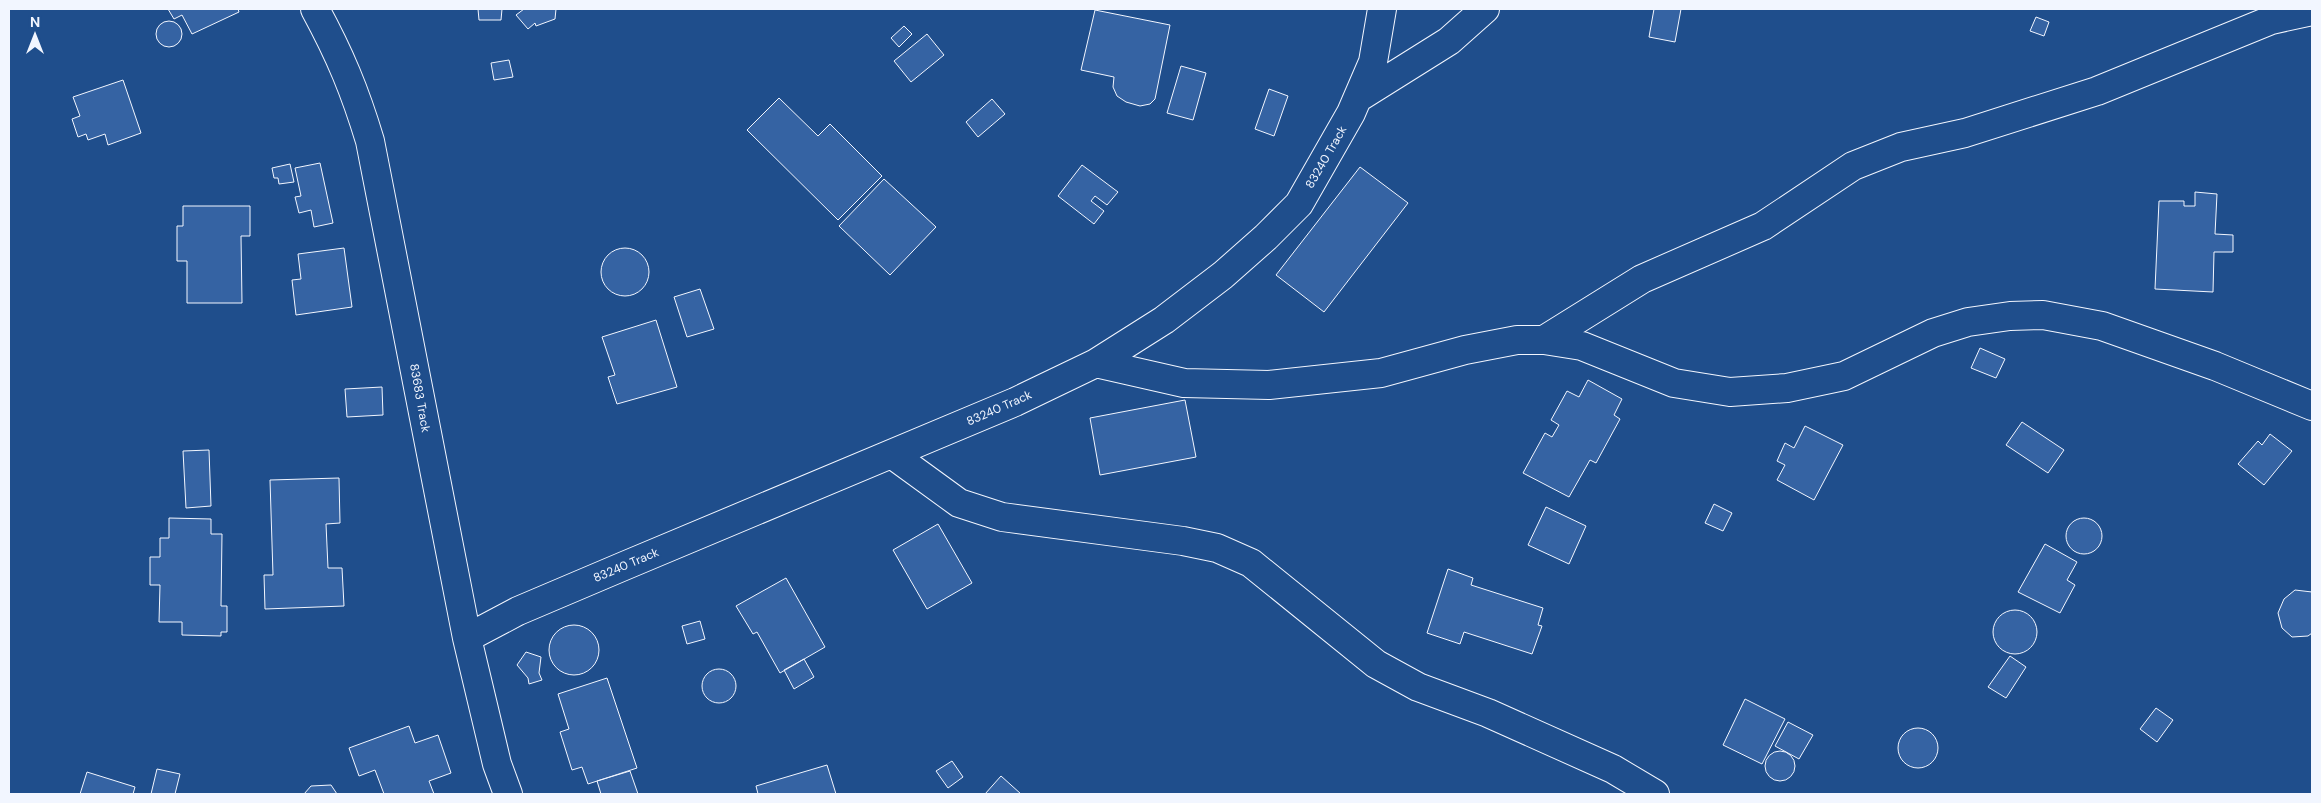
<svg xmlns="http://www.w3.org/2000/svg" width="2321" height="803" font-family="'DM Sans',sans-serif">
  <rect width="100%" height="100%" fill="#1f4e8c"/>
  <path fill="#3563a3" stroke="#f2f6ff" d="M168,9h70l1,3 -47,22 -10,-19 -8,4z
    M478,9h24l-1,11h-22z
    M524,9h32l-1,10 -19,7 -1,-3 -7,6 -12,-14z
    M1654,9h27l-6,33 -26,-5z
    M1095,10l75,15 -15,74 -5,5 -10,2 -14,-4 -9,-6 -4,-9 1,-10 -33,-7z
    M2036,17l13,5 -5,14 -14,-5z
    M156 34a13 13 0 1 1 26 0a13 13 0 1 1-26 0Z
    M904,26l8,8 -13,13 -8,-9z
    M927,34l17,21 -33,27 -17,-21z
    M509,60l4,17 -19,3 -3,-17z
    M1181,66l25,7 -13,47 -26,-7z
    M123,80l18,53 -33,12 -3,-11 -17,6 -2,-6 -8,3 -6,-18 8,-3 -7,-19z
    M1269,89l19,7 -14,40 -19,-7z
    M779,98l39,38 12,-12 52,52 -44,44 -91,-90z
    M992,99l13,15 -27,23 -12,-15z
    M320,163l13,60 -19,4 -3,-17 -12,3 -4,-16 6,-1 -6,-28z
    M290,164l4,18 -15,2 -1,-6h-4l-2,-10z
    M1082,165l36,27 -11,13 -12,-9 -4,5 13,10 -10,13 -36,-28z
    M1360,167l48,36 -84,109 -48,-37z
    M884,179l52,48 -46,48 -51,-49z
    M2195,192l22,2 -2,40 18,1v17h-19l-1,40 -58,-3 4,-88h25v5h11z
    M183,206h67v30h-9l1,67h-55v-42h-10v-35h6z
    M344,248l8,59 -56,8 -4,-35 9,-1 -3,-25z
    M601 272a24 24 0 1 1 48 0a24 24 0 1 1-48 0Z
    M700,289l14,40 -27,8 -13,-40z
    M656,320l21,67 -60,17 -9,-27 7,-2 -13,-38z
    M1980,348l25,11 -9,19 -25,-10z
    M1588,380l34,19 -8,16 6,4 -24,44 -6,-3 -21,37 -46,-24 22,-40 7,4 7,-12 -8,-5 16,-29 12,6z
    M382,387l1,28 -36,2 -2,-28z
    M1185,400l11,57 -96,18 -10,-57z
    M2022,422l42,28 -16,23 -42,-28z
    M1805,426l38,19 -29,55 -37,-20 8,-15 -8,-4 8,-18 9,5z
    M2270,434l22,17 -28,34 -26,-21 20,-23 4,4z
    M209,450l2,56 -25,2 -3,-57z
    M339,478l1,45 -14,1 2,44h14l2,38 -79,3 -1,-34h9l-3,-95z
    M1714,504l18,9 -9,18 -18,-8z
    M1546,507l40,19 -17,38 -41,-19z
    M2066 536a18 18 0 1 1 36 0a18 18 0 1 1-36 0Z
    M169,518l42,1v15h11l-1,72h6v26h-6v4l-39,-1v-13h-23l1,-37h-10v-28h10v-19h9z
    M938,524l34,59 -45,26 -34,-59z
    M2045,544l32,18 -10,18 8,5 -15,28 -42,-21z
    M1448,569l25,9 -2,7 72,23 -5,17 4,1 -10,28 -68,-22 -4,12 -33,-11z
    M786,578l39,69 -45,26 -23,-41 -4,2 -17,-28z
    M2295,590l17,2v41l-4,3 -16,1 -10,-9 -4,-15 6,-14z
    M1993 632a22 22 0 1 1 44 0a22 22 0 1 1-44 0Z
    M700,621l5,18 -18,5 -5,-18z
    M549 650a25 25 0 1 1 50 0a25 25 0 1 1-50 0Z
    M526,652l15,5 -2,16 3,7 -13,4 -1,-6 -11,-13z
    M2010,656l16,11 -20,31 -18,-11z
    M804,659l10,18 -20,12 -10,-19z
    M702 686a17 17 0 1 1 34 0a17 17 0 1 1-34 0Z
    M607,678l30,90 -49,16 -6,-17 -10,3 -12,-38 9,-3 -11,-35z
    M1745,699l40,20 -23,45 -39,-19z
    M2156,708l17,12 -16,22 -17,-13z
    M1788,722l25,13 -14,24 -24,-13z
    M409,726l6,17 23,-8 13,38 -22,8 5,13h-50l-9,-24 -16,6 -10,-28z
    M1898 748a20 20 0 1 1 40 0a20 20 0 1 1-40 0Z
    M1765 766a15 15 0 1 1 30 0a15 15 0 1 1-30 0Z
    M952,761l11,16 -15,11 -12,-17z
    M827,765l9,29h-78l-2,-8z
    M157,769l23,5 -5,20h-24z
    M630,771l8,23h-37l-4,-13z
    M87,772l48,15 -2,7h-53z
    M1001,776l20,18h-36z
    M331,785l6,9h-33l7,-8z"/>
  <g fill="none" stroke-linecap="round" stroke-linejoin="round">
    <defs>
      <path id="minor" d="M315,9c25,46 40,82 55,132l97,497 30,126 11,30
        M1358,98l91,-57 36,-32
        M1544,340l98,-61 121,-53 90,-60 48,-19 64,-14 132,-42 174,-71 41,-9
        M1096,363l88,20 85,2 112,-12 84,-23 52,-10h27l38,6 92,37 56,9 57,-4 57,-12 89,-43 35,-11 42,-6 33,-1 59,11 113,40 97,40
        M893,455l66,48 43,14 181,24 34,7 34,15 125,101 42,23 70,26 125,56 42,25
        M467,638l51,-27 106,-45 391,-164 81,-39 68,-43 59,-45 43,-38 33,-33 52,-91 22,-51 9,-53"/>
    </defs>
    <use href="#minor" stroke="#f2f6ff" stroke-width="30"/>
    <use href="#minor" stroke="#1f4e8c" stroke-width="28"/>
  </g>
  <g text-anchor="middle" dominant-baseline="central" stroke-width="4" stroke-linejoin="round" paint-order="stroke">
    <g font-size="12" fill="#f2f6ff" stroke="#1f4e8c">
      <text transform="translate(1326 157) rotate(-60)">83240 Track</text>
      <text transform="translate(420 398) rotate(80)">83683 Track</text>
      <text transform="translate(999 408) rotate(-24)">83240 Track</text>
      <text transform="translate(626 565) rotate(-23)">83240 Track</text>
    </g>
  </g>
  <rect width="2321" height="803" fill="none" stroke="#f2f6ff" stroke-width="20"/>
  <g transform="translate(35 35)" stroke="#1f4e8c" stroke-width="4" paint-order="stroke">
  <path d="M0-4L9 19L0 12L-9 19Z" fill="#f2f6ff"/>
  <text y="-8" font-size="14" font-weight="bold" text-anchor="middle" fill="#f2f6ff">N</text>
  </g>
</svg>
